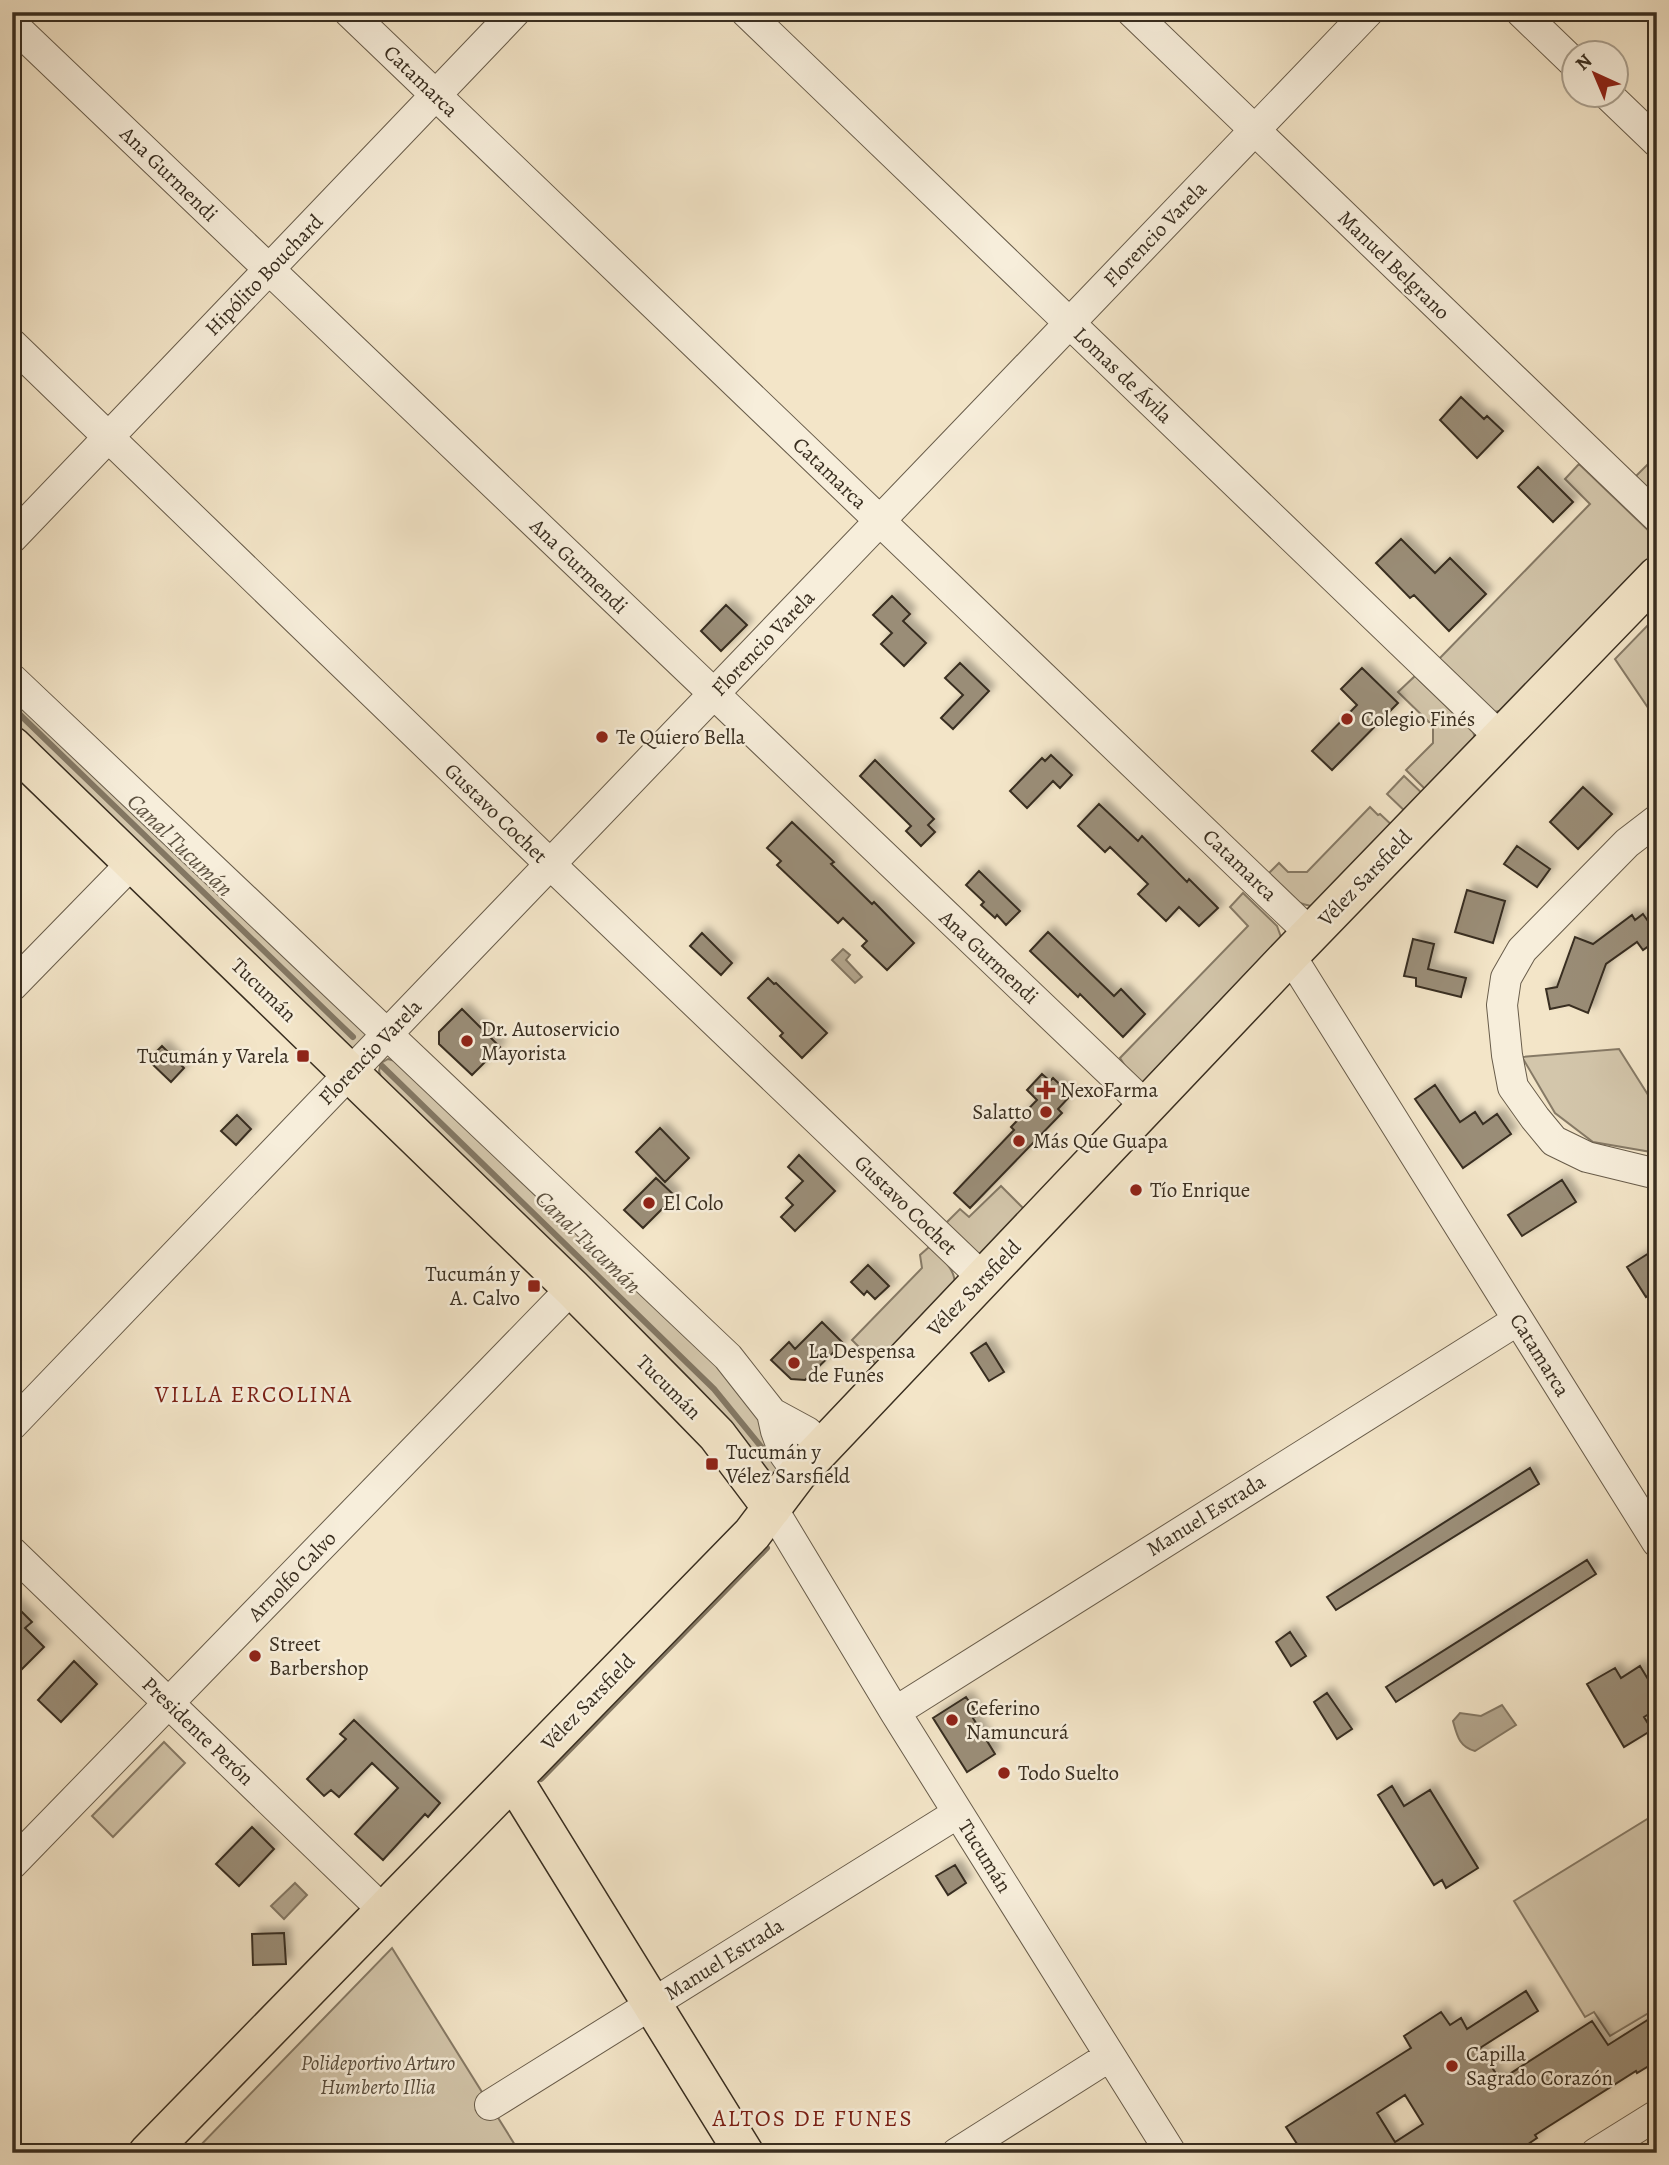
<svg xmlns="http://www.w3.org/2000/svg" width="1669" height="2165" font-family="Alegreya,serif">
  <defs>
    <filter id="shadow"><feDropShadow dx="6" dy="-6" stdDeviation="3.5" flood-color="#0004"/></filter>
  </defs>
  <rect width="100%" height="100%" fill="#f3e5c8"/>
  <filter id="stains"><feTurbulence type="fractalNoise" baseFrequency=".00286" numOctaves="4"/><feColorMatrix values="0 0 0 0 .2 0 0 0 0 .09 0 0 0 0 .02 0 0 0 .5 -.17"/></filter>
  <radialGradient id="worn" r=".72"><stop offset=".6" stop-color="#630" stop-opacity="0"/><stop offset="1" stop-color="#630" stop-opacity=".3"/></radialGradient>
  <path fill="#d3c6ab" stroke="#867a66" stroke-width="2" d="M1579,464l72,69 4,13 -1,10 -137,146 -16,9 -10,1 -54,-51 153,-157 -25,-25z
    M1648,464l9,8v31l-24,-24z
    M1648,625l9,14v82l-42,-62z
    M1415,676l58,56 3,8 -47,53 -23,-23 27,-27v-17l-35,-34z
    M12,690l355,344 -10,16 -10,-2 -335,-319z
    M1404,776l22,21 -17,18 -22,-21z
    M1370,807l8,8 2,-1 15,14 -76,78c-24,2 -36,-16 -52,-31l12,-12 9,9h19z
    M1243,893l34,33 4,11 -138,146 -9,-3 -14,-22 128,-132 -18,-19z
    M1619,1049l38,60v44l-64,-11 -38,-29 -33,-56z
    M388,1059l11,3 329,309 49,76 8,17 -11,13h-7l-384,-394 -4,-12 2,-8z
    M1001,1186l26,26 -45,45 -39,-31 17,-17 9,8z
    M929,1247c12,11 26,20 26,38l-75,83 -28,-28 70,-72 -2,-13z
    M164,1742l21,21 -72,74 -21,-21z
    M1657,1813v195l-47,28 -16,-24 -9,5 -71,-116z
    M392,1948l128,205h-327z"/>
  <path fill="#b4a78f" stroke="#837763" stroke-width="2" d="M843,949l7,6 -4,5 16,17 -7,6 -23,-23z
    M1502,1705l14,20 -41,26c-16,-4 -18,-16 -22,-30l7,-8 21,3z
    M295,1883l12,12 -23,24 -13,-13z"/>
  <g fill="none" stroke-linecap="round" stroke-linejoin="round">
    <path stroke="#837763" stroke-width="6" d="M12,707l341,330
      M382,1066l332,323 49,60
      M541,1779l226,-231"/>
  </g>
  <path fill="#9a8d77" stroke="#392e20" stroke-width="2" fill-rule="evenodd" filter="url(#shadow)" d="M1461,397l23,22 3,-3 16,15 -26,27 -37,-38z
    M1538,467l35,35 -20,20 -35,-35z
    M1401,539l34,34 15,-15 36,36 -37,37 -35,-36 -4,3 -34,-35z
    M892,596l18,18 -7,7 23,22 -22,23 -23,-22 11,-11 -19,-18z
    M726,605l21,20 -26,26 -20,-20z
    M960,663l29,28 -36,38 -12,-11 22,-23 -18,-17z
    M1362,668l36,35 -66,67 -20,-19 45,-46 -16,-16z
    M1051,755l21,20 -12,13 -7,-7 -26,27 -17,-17 32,-33 3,3z
    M875,760l59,59 -6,6 7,7 -14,14 -15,-15 5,-5 -51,-50z
    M1583,787l29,27 -34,35 -28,-27z
    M1099,804l39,37 4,-5 45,46 2,-3 29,29 -19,18 -20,-19 -13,14 -28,-27 10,-10 -38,-37 -5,5 -27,-26z
    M792,822l42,40 -3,2 41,40 2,-2 40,41 -27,27 -25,-24 5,-5 -24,-23 -5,5 -61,-58 4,-4 -14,-13z
    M1517,846l33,23 -13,18 -33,-23z
    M979,871l41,40 -14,14 -9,-10 -2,3 -14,-13 3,-3 -18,-17z
    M1467,890l38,11 -12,42 -38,-11z
    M1643,914l14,20v6l-14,10 -6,-8 -31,22 -18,49 -19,-8 -19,4 -4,-20 11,-2 18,-50 18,7 39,-29 3,5z
    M1048,932l66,64 7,-7 24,25 -22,23 -43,-43 -2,3 -48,-46z
    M702,933l30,30 -11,12 -31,-29z
    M1413,939l21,5 -6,25 38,9 -5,19 -45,-11v-8l-12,-2z
    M768,978l6,6 2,-1 51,50 -25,25 -22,-22 3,-3 -35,-35z
    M462,1009l38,38 -28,28 -33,-31v-12z
    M162,1046l22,22 -13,14 -23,-22z
    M1042,1074l8,7 3,-3 18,17 -13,14 4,4 -92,95 -16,-15 60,-63 -3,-3 26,-27 -10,-10z
    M1435,1085l25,37 15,-10 8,12 14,-10 14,20 -48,34 -48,-69z
    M237,1115l14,14 -15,16 -15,-14z
    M660,1128l29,30 -24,24 -29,-30z
    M799,1155l36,36 -40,40 -14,-14 12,-12 -7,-7 17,-17 -15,-14z
    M656,1178l19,18 -32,32 -19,-18z
    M1562,1180l14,22 -54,34 -14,-21z
    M1657,1248v42l-11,7 -19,-30z
    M868,1265l21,21 -14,13 -8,-8 -3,4 -13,-13z
    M822,1322l21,21 -38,37 -14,-1 -20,-19 18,-18 6,7z
    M986,1343l18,29 -15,9 -18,-28z
    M1530,1468l9,16 -203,126 -9,-13z
    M1587,1560l9,14 -200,128 -10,-15z
    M12,1602l20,20 -7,6 19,19 -24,24 -8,-8z
    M1290,1632l16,24 -15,10 -15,-24z
    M74,1661l23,23 -36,38 -23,-22z
    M1640,1666l17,28v15l-13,8 8,13 -28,17 -37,-63 28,-16 6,10z
    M1327,1693l25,36 -15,10 -23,-37z
    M966,1697l12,18 -5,3 22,36 -28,18 -34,-54z
    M354,1720l86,83 -12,14 -3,-3 -42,46 -28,-26 43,-46 -26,-25 -33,34 -8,-7 -7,6 -17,-17 39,-40 -6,-5z
    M1392,1786l12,20 26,-16 48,78 -32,20 -4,-8 -8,5 -56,-90z
    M252,1827l22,22 -35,37 -23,-22z
    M955,1865l11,18 -18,12 -12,-19z
    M284,1933l2,31 -33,1 -1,-31z
    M1526,1991l12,20 -58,37 20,32 92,-59 16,24 49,-31v47l-20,12 -1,-2 -101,64 2,3 -22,15h-212l-17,-26 125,-79 -7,-12 37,-24 9,13 11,-7 6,11zM1405,2095l18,29 -28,18 -18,-29z"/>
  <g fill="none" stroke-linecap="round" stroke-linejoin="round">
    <defs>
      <path id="minor" d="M349,12l962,922
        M746,12l755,726
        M1132,12l525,505
        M1521,12l53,51
        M12,24l1135,1083
        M1607,94l50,48
        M12,344l538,520 433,414
        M12,538l503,-526
        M12,679l716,678 44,56 4,18 9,24 13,18
        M1657,820l-30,23 -105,107 -16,28 -4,27 5,50 6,32 22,31 19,23 33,16 70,17
        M1290,955l367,587
        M12,986l121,-124
        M772,1413l35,19 16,15
        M12,1425l1356,-1413
        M772,1508l123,204 276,441
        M12,1552l372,359
        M895,1712l623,-392
        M12,1864l560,-576
        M490,2105l468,-292
        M957,2153l153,-97
        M1596,2153l61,-38"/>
      <path id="major" d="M12,746l560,542 106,107 39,40 55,73
        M513,1779l231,374
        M148,2153l604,-619 46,-61 25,-26 467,-492 367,-379"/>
    </defs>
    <use href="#minor" stroke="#685c4a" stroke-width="32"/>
    <use href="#major" stroke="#392e20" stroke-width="41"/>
    <use href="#minor" stroke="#f7eedb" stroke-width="30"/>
    <use href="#major" stroke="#f3e5c8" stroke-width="38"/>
  </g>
  <g fill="#8f2418" stroke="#f7eedb" stroke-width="2.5">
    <circle cx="1347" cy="719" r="7"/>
    <circle cx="602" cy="737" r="7"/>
    <circle cx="467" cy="1041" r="7"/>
    <rect x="296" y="1049" width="14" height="14" rx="3.5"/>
    <path d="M1042.5 1079.5h7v7h7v7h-7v7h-7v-7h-7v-7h7z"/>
    <circle cx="1046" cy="1112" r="7"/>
    <circle cx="1019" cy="1141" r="7"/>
    <circle cx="1136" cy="1190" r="7"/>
    <circle cx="649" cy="1203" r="7"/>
    <rect x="527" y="1279" width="14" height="14" rx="3.5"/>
    <circle cx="794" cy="1363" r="7"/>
    <rect x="705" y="1457" width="14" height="14" rx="3.5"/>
    <circle cx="255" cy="1656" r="7"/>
    <circle cx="952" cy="1720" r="7"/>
    <circle cx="1004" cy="1773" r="7"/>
    <circle cx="1452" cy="2066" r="7"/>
  </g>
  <g text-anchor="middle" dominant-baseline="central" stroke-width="5" stroke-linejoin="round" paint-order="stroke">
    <g font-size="21" fill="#392e20" stroke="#f7eedb">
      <text transform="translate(421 81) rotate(44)">Catamarca</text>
      <text transform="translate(169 174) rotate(44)">Ana Gurmendi</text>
      <text transform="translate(1155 234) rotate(-46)">Florencio Varela</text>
      <text transform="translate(1394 265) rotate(44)">Manuel Belgrano</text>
      <text transform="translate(264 275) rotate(-46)">Hipólito Bouchard</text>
      <text transform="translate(1123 375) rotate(44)">Lomas de Ávila</text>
      <text transform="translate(830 473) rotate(44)">Catamarca</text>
      <text transform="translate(579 566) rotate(44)">Ana Gurmendi</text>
      <text transform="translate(763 643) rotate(-46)">Florencio Varela</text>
      <text transform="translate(496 813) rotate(44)">Gustavo Cochet</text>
      <text transform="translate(1240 865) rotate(44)">Catamarca</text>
      <text transform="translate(1365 878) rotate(-46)">Vélez Sarsfield</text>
      <text transform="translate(989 957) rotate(43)">Ana Gurmendi</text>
      <text transform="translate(264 990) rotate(44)">Tucumán</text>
      <text transform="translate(370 1052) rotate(-46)">Florencio Varela</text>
      <text transform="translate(906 1205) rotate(44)">Gustavo Cochet</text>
      <text transform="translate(974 1288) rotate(-46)">Vélez Sarsfield</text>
      <text transform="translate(1540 1355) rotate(58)">Catamarca</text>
      <text transform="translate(669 1387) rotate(45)">Tucumán</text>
      <text transform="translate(1206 1515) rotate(-32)">Manuel Estrada</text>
      <text transform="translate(292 1576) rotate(-46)">Arnolfo Calvo</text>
      <text transform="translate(588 1702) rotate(-46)">Vélez Sarsfield</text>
      <text transform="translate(198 1731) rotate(44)">Presidente Perón</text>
      <text transform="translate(985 1856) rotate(58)">Tucumán</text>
      <text transform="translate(724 1959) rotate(-32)">Manuel Estrada</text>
    </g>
    <g font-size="21" fill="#392e20" stroke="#f7eedb" text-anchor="start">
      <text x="1361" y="719">Colegio Finés</text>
      <text x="616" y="737">Te Quiero Bella</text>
      <text x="481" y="1029">Dr. Autoservicio<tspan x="481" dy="24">Mayorista</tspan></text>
      <text x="289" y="1056" text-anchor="end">Tucumán y Varela</text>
      <text x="1060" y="1090">NexoFarma</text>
      <text x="1032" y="1112" text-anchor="end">Salatto</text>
      <text x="1033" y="1141">Más Que Guapa</text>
      <text x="1150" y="1190">Tío Enrique</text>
      <text x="663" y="1203">El Colo</text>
      <text x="520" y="1274" text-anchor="end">Tucumán y<tspan x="520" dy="24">A. Calvo</tspan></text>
      <text x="808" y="1351">La Despensa<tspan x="808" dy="24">de Funes</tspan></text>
      <text x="726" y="1452">Tucumán y<tspan x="726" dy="24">Vélez Sarsfield</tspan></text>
      <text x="269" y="1644">Street<tspan x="269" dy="24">Barbershop</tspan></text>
      <text x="966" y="1708">Ceferino<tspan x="966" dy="24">Namuncurá</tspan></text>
      <text x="1018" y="1773">Todo Suelto</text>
      <text x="1466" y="2054">Capilla<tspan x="1466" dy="24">Sagrado Corazón</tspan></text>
    </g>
    <g font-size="21" font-style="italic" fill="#584c3c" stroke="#f7eedb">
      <text x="378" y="2063">Polideportivo Arturo<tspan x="378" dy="24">Humberto Illia</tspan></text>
    </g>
    <g font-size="23" font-style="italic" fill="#5e5241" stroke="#f7eedb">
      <text transform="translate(180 845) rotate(44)">Canal Tucumán</text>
      <text transform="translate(588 1242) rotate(44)">Canal Tucumán</text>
    </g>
    <g font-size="23" letter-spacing="2" fill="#7a1f14" stroke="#f7eedb">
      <text x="254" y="1394">VILLA ERCOLINA</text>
      <text x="813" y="2118">ALTOS DE FUNES</text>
    </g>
  </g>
  <rect width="1669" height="2165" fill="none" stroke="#f3e5c8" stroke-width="42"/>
  <rect x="14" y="14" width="1641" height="2137" fill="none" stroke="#392e20" stroke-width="3.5"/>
  <rect x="21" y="21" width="1627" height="2123" fill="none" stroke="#392e20" stroke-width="2"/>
  <g transform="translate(1595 74) rotate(316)"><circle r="33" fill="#f7eedb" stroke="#aba190" stroke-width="2"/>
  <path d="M0-5L12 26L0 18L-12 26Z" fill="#8f2418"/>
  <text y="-10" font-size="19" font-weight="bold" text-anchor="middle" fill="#392e20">N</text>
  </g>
  <rect width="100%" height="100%" filter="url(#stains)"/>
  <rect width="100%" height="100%" fill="url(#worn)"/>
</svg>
